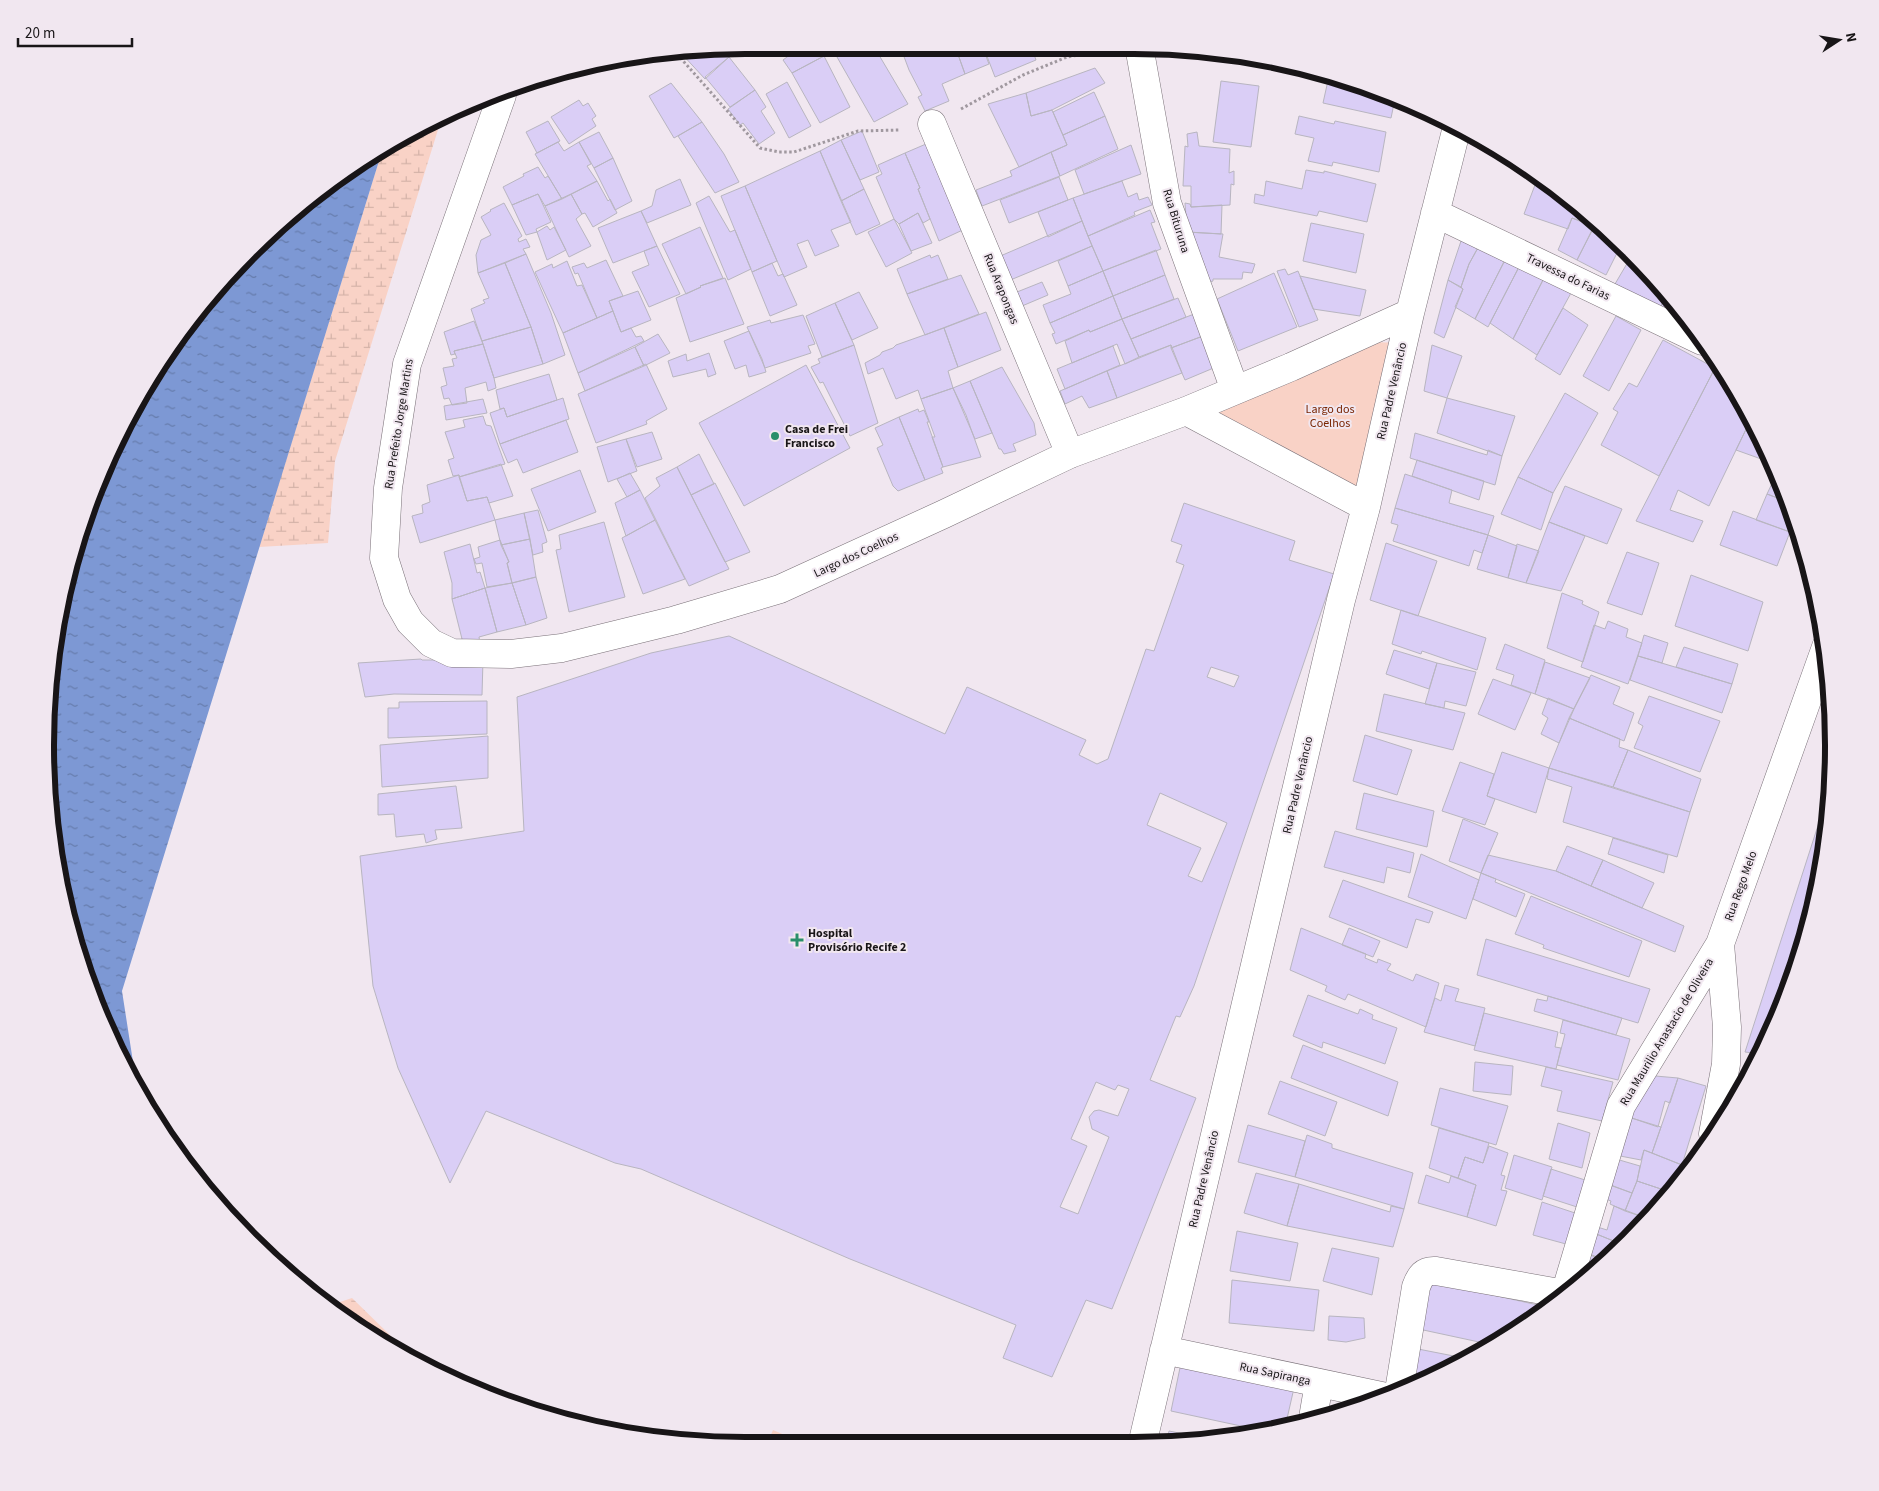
<svg xmlns="http://www.w3.org/2000/svg" width="1879" height="1491" font-family="'Source Sans 3',sans-serif">
  <defs>
    <pattern id="wetland-marsh" width="20" height="14" patternUnits="userSpaceOnUse" patternTransform="scale(1.25)"><rect width="20" height="14" fill="#f9d2c6"/><path d="M1 5h8M5 5V1M11 12h8M15 12V8" fill="none" stroke="#d5b3a9"/></pattern>
    <pattern id="water-ripples" width="26" height="14" patternUnits="userSpaceOnUse" patternTransform="scale(1.25)"><rect width="26" height="14" fill="#7d98d4"/><path d="M2 4q2-2 4 0t4 0M15 11q2-2 4 0t4 0" fill="none" stroke="#657bab"/></pattern>
  </defs>
  <rect width="100%" height="100%" fill="#f1e7f0"/>
  <path fill="url(#wetland-marsh)" d="M441,120l-106,341 -7,82 -69,4 124,-399 13,-9z
    M352,1298l44,43 -2,3 -66,-38z"/>
  <path fill="#f9d2c6" d="M1368,342l38,1 -39,152 -162,-78z
    M773,1430l37,16h-44z"/>
  <path fill="url(#water-ripples)" d="M383,148l-261,843 16,103 -69,-167 -24,-182 24,-181 70,-169 111,-145z"/>
  <path fill="#dacef6" stroke="#b8b5c0" fill-rule="evenodd" d="M803,45h13l8,11 -32,17 -9,-13z
    M869,45h4l35,59 -34,18 -37,-65 17,-8 1,3z
    M900,46h55l10,28 -23,10 7,17 -24,10 -7,-14 4,-2 -13,-25z
    M955,46h27l7,18 -24,10z
    M983,46h48l5,14 -41,17z
    M722,48l7,9 -24,22 -24,-26z
    M824,56l26,51 -30,16 -28,-50z
    M729,57l26,33 -25,17 -25,-30z
    M1095,68l10,15 -53,27 -21,6 -5,-23z
    M564,69h5l-6,8 -6,-3 -8,11 -9,-6z
    M1329,76l30,6 36,17 -4,19 -68,-15z
    M1221,81l38,5 -8,61 -38,-5z
    M787,82l24,44 -22,12 -23,-44z
    M671,83l31,39 -28,16 -25,-42z
    M755,90l11,17 -5,4 14,22 -16,11 -16,-21 -3,2 -12,-16z
    M1094,92l11,24 -42,19 -10,-23z
    M1026,93l5,23 21,-6 15,35 -48,22 -31,-63z
    M579,100l4,6 5,-3 8,13 -4,3 4,7 -27,18 -18,-27z
    M1105,116l13,33 -58,27 -9,-24 16,-7 -4,-10z
    M1299,116l35,8 1,-3 51,11 -7,40 -46,-10 -1,4 -24,-5 6,-23 -19,-4z
    M548,121l12,20 -23,12 -11,-21z
    M702,122l22,32 15,28 -24,11 -37,-57z
    M862,131l17,41 -19,8 -19,-40z
    M599,132l14,26 -19,10 -15,-26z
    M1197,132l2,14 31,3 -1,24 5,-2v14l-3,-1 -1,21 -39,2v-21h-8l2,-40 3,1 -1,-13z
    M841,140l23,49 -23,12 -21,-50z
    M558,142l6,9 15,-9 12,22 -4,2 10,15 -35,18 -27,-45z
    M926,144l41,84 -28,13 -21,-52 2,-1 -15,-35z
    M1131,145l10,29 -57,20 -9,-24z
    M820,151l31,71 -20,8 8,16 -24,10 -7,-16 -11,4 10,23 -23,10 -39,-91z
    M1051,152l9,24 -78,30 -6,-16 36,-14 -2,-5z
    M905,153l15,35 -2,1 12,30 -7,4 -5,-10 -19,11 -5,-5 -18,-42 6,-3 -4,-9z
    M613,158l19,43 -17,9 -21,-42z
    M538,167l7,11 3,-2 14,23 -17,7 -7,-12 -26,11 -9,-18 21,-11 -1,-2z
    M1306,170l18,3v-2l52,13 -9,38 -48,-11 -2,5 -63,-13 1,-9 9,2 2,-15 36,8z
    M1059,177l9,23 -59,23 -9,-23z
    M1538,177l46,34 -3,10 -9,-3 -4,11 -44,-15z
    M680,179l11,26 -44,18 -6,-12 11,-5 4,-16z
    M597,181l11,20 2,-2 7,14 -24,14 -8,-14 -3,1 -11,-20z
    M1122,181l6,16 9,-4 2,7 9,-3 4,8 -18,7 1,3 -47,21 -15,-38z
    M745,186l32,75 -25,11 -31,-76z
    M864,189l16,35 -24,11 -15,-34z
    M538,194l13,28 -15,7 1,3 -11,3 -14,-30z
    M571,194l11,20 -6,5 15,27 -22,11 -24,-51z
    M709,196l21,36 5,-2 16,39 -23,11 -32,-77z
    M1073,198l9,23 -34,16 -10,-25z
    M504,203l18,33 -4,3 1,3 7,-3 4,8 -7,2 3,5 -48,19 -2,-18 5,-15 10,-5 -10,-18 10,-6 -1,-1z
    M1185,203l5,1 1,3 31,-2 -1,29 -34,-2z
    M1150,210l5,12 -4,1 10,26 -58,22 -15,-35z
    M641,211l16,35 -44,17 -15,-35z
    M918,213l14,30 -21,8 -12,-27z
    M1572,218l22,9 -17,33 -19,-10z
    M894,219l18,34 -26,14 -18,-35z
    M1597,220l24,25 -15,30 -29,-15z
    M1082,221l10,25 -84,35 -10,-24z
    M1311,223l53,11 -8,39 -53,-12z
    M547,226l3,4 4,-3 12,23 -19,10 -10,-28z
    M700,227l23,51 -23,8 1,1 -15,7 -24,-50z
    M1187,232l36,2 -4,23 36,7 -3,9 -9,-1 -1,7h-29v2l-5,2z
    M1466,239l14,5 -11,20 -8,23 -13,-7 13,-39z
    M1480,244l26,14 -31,61 -20,-12 8,-18 -2,-2 8,-23z
    M657,246l23,48 -31,13 -17,-35 17,-7 -5,-14z
    M1092,246l11,25 -35,15 -10,-25z
    M1156,250l9,25 -52,21 -10,-25z
    M526,254l25,59 14,42 -22,9 -12,-37 -26,-64z
    M930,255l1,3 7,-3 10,24 -41,15 -10,-25z
    M1632,255l28,29 8,10 -8,14 -45,-24z
    M1506,258l14,7 -32,62 -13,-8z
    M606,260l17,36 -14,5 4,10 -16,7 -19,-45 -3,1 -3,-7 12,-4 3,5z
    M567,261l10,25 5,-1 15,33 -34,15 -28,-61 17,-8 1,4z
    M505,263l26,64 -49,14 -11,-32 14,-6 -2,-3 6,-2 -11,-25z
    M772,263l6,13 5,-2 14,31 -27,11 -18,-44z
    M1520,265l24,13 -31,61 -23,-16z
    M1285,269l3,6 10,-4 20,49 -19,7 -22,-56z
    M1103,271l10,25 -63,27 -7,-18 28,-11 -3,-8z
    M1274,273l23,54 -59,24 -21,-52z
    M961,275l18,39 -54,21 -18,-41z
    M1165,275l9,24 -52,20 -9,-23z
    M1300,276l66,14 -6,26 -47,-7z
    M725,278l19,46 -54,18 -14,-44 25,-11 -1,-1z
    M1544,278l27,15 -34,62 -24,-16z
    M1448,280l15,9 -19,49 -10,-5z
    M1042,282l6,13 -26,11 -5,-14z
    M638,291l13,29 -30,12 -12,-31z
    M859,292l19,36 -26,12 -17,-37z
    M1668,294l13,19 -1,3 -20,-9z
    M1113,296l9,23 -32,13 -1,-2 -33,14 -4,-10 3,-1 -5,-10z
    M1178,298l8,19 -55,22 -9,-20z
    M835,303l19,42 -32,12 -16,-41z
    M1563,308l25,17 -28,50 -25,-16z
    M613,311l8,21 10,-4 5,9 5,-1 3,5 -66,32 -15,-40z
    M986,312l15,38 -43,17 -14,-39z
    M1194,314l9,22 -32,12v-3l-32,12 -8,-18z
    M803,315l12,29 -7,2 3,7 -46,15 -18,-41 23,-7 1,3z
    M1616,316l25,14 -32,61 -26,-15z
    M1122,319l17,38 -14,7 -8,-20 -45,19 -7,-22 24,-11 1,2z
    M474,321l9,23 -29,7 1,3 -4,1 -7,-23z
    M531,327l12,37 -49,14 -12,-37z
    M944,328l14,39 -10,4 5,17 -32,11 -3,-9 -22,9 -13,-31 -15,6 -3,-11 15,-8 2,-3 11,-4 3,-3z
    M749,331l13,28 4,13 -17,5 -3,-12 -11,4 -11,-28z
    M658,334l12,19 -26,13 -9,-19z
    M1203,336l13,31 -31,13 -14,-32z
    M1663,340l52,28 -56,108 -58,-31 17,-33 -5,-3 16,-26 8,4z
    M483,344l11,34 2,10 -8,3 -2,-9 -21,6 2,15 -15,2 -3,-7 -5,1 -3,-12 6,-2 -4,-17 11,-2 -2,-7 5,-1 -3,-7z
    M854,345l24,78 -28,13 -27,-54 -3,1 -9,-16 9,-4 -2,-4z
    M1171,345l11,28 -65,25 -10,-27z
    M1432,345l30,11 -15,42 -23,-7z
    M1113,346l7,19 -55,24 -8,-20z
    M635,347l9,19 -59,25 -7,-18z
    M709,353l7,21 -8,3 -2,-8 -33,8 -5,-16 18,-7 1,7z
    M646,364l21,45 -21,12 1,3 -51,19 -18,-49z
    M806,365l44,83 -106,58 -45,-83z
    M1002,367l32,56 2,12 -23,9 3,7 -12,3 -3,-5h-2l-29,-68z
    M1715,368l9,5 16,23 11,23 -42,87 -31,-16 -8,20 33,11 -10,21 -57,-21z
    M1107,371l10,27 -28,10 -7,-12 -17,8 -5,-13z
    M549,374l8,26 -50,17 -3,-9 -4,1 -4,-19z
    M970,381l22,52 -17,6 -22,-51z
    M953,388l13,27 15,42 -38,10 -11,-30h3l-14,-38z
    M1565,393l33,20 -45,80 -35,-16z
    M563,398l6,21 -69,25 -10,-31 14,-5 3,9z
    M1447,398l68,18 -13,40 -65,-23z
    M483,399l4,14 -41,7 -2,-14z
    M918,409l1,3 5,-2 5,12h-2l16,45 -2,1 2,5 -18,7 -26,-63z
    M483,416l3,9 5,1 14,38 -46,13v-2l-6,1 -5,-16 6,-2 -9,-26 20,-5 -2,-7z
    M899,417l26,63 -27,11 -5,-5 -16,-38 6,-3 -8,-17z
    M1751,419l16,35 -3,6 -28,-10z
    M566,420l12,32 -55,21 -6,-14 -9,4 -8,-19z
    M652,432l10,27 -25,8 -11,-28z
    M1415,433l72,22 1,-5 14,6 -7,29 -85,-27z
    M626,439l11,32 -29,11 -11,-35z
    M699,454l15,30 -23,11 -14,-28z
    M1417,460l67,21 -5,19 -67,-24z
    M501,464l12,32 -24,7 -2,-6 -20,4 -8,-24z
    M677,467l52,102 -40,17 -44,-88 15,-12 -4,-8z
    M580,470l16,42 -48,19 -17,-42z
    M630,473l10,17 -13,7 -10,-18z
    M1405,474l47,16 -3,13 45,13 -6,19 -93,-27z
    M459,475l8,26 20,-4 8,23 -75,23 -8,-27 11,-3 -1,-8 8,-3 -3,-17z
    M1776,475l12,27 -21,-8z
    M1518,477l35,16 -12,37 -40,-16z
    M715,483l35,69 -25,10 -34,-67z
    M1565,486l57,23 -15,35 -58,-22z
    M640,490l15,30 -29,16 -11,-33z
    M1767,494l21,8 7,14 -5,16 -34,-12z
    M1184,503l111,38 -6,19 45,14 -140,412 -14,31 -4,-1 -26,64 46,18 -84,211 -26,-9 -34,77 -49,-19 13,-33 -166,-66 -209,-90 -26,-6 -129,-52 -36,72 -52,-115 -25,-82 -13,-130 164,-25 -7,-134 134,-44 78,-17 216,98 22,-47 119,53 -7,15 18,9 11,-5 38,-110 8,2 30,-86 -8,-3 6,-17 -11,-4zM1211,667l28,9 -5,11 -27,-10zM1160,793l67,30 -25,59 -14,-6 13,-28 -54,-23zM1096,1082l19,8 3,-5 11,4 -11,27 -19,-6 -5,1 -5,6 3,12 17,8 -31,77 -18,-7 27,-61 -16,-7z
    M1395,508l93,27 -6,18 -8,-3 -5,16 -76,-25 5,-16 -7,-2z
    M538,510l9,32 -5,2 1,8 -10,3 -9,-42z
    M1733,511l57,21 -13,34 -57,-21z
    M524,513l6,26 -29,6 -6,-25z
    M655,520l30,59 -42,15 -21,-56z
    M604,522l21,75 -56,15 -13,-62 5,-1 -2,-14z
    M1549,522l36,14 -24,55 -35,-8z
    M1488,535l29,11 -9,32 -31,-9z
    M530,539l6,38 -24,6 -5,-20 2,-1 -8,-17z
    M500,540l9,22 -2,1 5,20 -25,4 -5,-24 -6,1 -2,-5 6,-2 -2,-10z
    M1386,543l51,18 -19,55 -48,-16z
    M470,544l7,29 3,-1 5,16 -33,11v-16l-8,-31z
    M1517,544l22,7 -13,32 -18,-5z
    M1627,552l32,11 -17,52 -35,-12z
    M1691,575l72,27 -15,49 -73,-25z
    M536,577l11,41 -21,7 -14,-42z
    M512,583l14,42 -29,7 -12,-44z
    M485,588l12,44 -18,5 1,7 -16,3 -12,-48z
    M1562,593l21,8 -1,3 17,8 -16,50 -36,-14z
    M1401,610l85,28 -9,32 -55,-19 -1,3 -29,-10z
    M1608,621l20,8 -2,8 16,6 -14,41 -47,-17 13,-42 11,4z
    M1644,635l24,8 -6,20 -24,-7z
    M1505,644l40,16 -10,34 -24,-9 3,-10 -18,-6z
    M1684,647l54,17 -6,20 -56,-17z
    M1394,650l43,13 -8,26 -43,-15z
    M1638,656l94,28 -10,29 -92,-33z
    M421,659l1,1h61l-1,35 -88,-1 -29,3 -7,-34z
    M1545,662l45,16 -16,31 -39,-15z
    M1437,663l39,9 -10,34 -21,-5 -1,7 -19,-4z
    M1591,675l29,12 -7,17 21,9 -10,28 -55,-23z
    M1493,679l38,14 -16,37 -37,-16z
    M1384,694l81,19 -12,37 -77,-19z
    M1649,696l71,25 -20,51 -66,-24 9,-22 -5,-3z
    M1548,698l26,11 -15,34 -18,-9 7,-16 -6,-4z
    M487,701v33l-99,4v-30h11v-6z
    M1569,718l51,21 -1,8 9,3 -15,37 -64,-19z
    M1365,735l47,15 -15,45 -44,-14z
    M488,736v42l-106,9 -2,-42z
    M1628,750l73,29 -11,33 -77,-25z
    M1502,752l47,16 -13,45 -49,-17z
    M1460,762l34,12 -7,22 8,3 -10,26 -43,-14z
    M1549,768l141,44 -13,45 -114,-35 9,-35 -25,-8z
    M1832,782v10l-22,135 -48,127 -17,-2z
    M456,786l6,42 -27,2 2,9 -11,4 -2,-9 -28,3 -2,-23 -16,1v-21z
    M1364,793l70,18 -7,36 -71,-18z
    M1463,819l35,14 -17,40 -32,-12z
    M1335,831l79,22 -4,20 -23,-6 -3,16 -60,-16z
    M1613,838l55,17 -4,18 -56,-19z
    M1567,846l36,14 -12,26 -35,-15z
    M1421,854l58,26 -13,39 -58,-22z
    M1488,855l68,16 128,55 -9,26 -194,-79z
    M1603,860l51,23 -12,25 -51,-22z
    M1481,873l15,6 -1,3 30,12 -9,23 -43,-18z
    M1343,880l90,32 -4,11 -13,-4 -9,29 -78,-31z
    M1531,896l111,45 -13,36 -86,-29 1,-3 -29,-11z
    M1301,928l65,26 -1,4 12,5 1,-4 13,5 -4,6 26,11 3,-7 23,9 -13,44 -78,-33 -3,6 -20,-9 2,-5 -37,-16z
    M1349,928l31,13 -7,16 -31,-12z
    M1486,939l164,50 -12,34 -161,-48z
    M1445,985l14,4 -4,12 30,7 -10,38 -51,-14 11,-34 6,3z
    M1308,995l50,19 2,-5 13,6 -1,4 25,9 -12,36 -62,-22 -1,6 -29,-12z
    M1548,996l74,22 -6,17 -82,-24 3,-12 10,2z
    M1484,1013l74,19 -3,15 6,1 -5,21 -82,-19z
    M1563,1020l67,19 -12,41 -61,-15 8,-31 -5,-1z
    M1303,1045l95,37 -10,34 -97,-38z
    M1475,1062l38,4 -2,29 -38,-4z
    M1546,1067l67,15 -11,39 -45,-10 5,-20 -21,-5z
    M1644,1075l34,3 -8,25 -5,-2 -7,26 -38,-13z
    M1678,1078l28,8 -24,79 -30,-12z
    M1280,1081l57,21 -12,34 -57,-22z
    M1440,1088l68,18 -12,39 -65,-20z
    M1625,1116l36,11 -9,26 -8,-3 -3,10 -26,-5z
    M1558,1123l32,10 -8,35 -33,-9z
    M1248,1125l57,16 -10,36 -57,-15z
    M1439,1128l50,15 -6,20 -18,-6 -7,21 -29,-10z
    M1307,1135l25,9v4l81,25 -9,36 -109,-32z
    M1489,1146l19,7 -7,22 4,1 -4,14 6,1 -11,35 -29,-9 9,-32 -18,-7 7,-21 18,6z
    M1644,1150l38,15 -6,21 -6,6 -33,-11z
    M1514,1155l38,12 -10,33 -37,-12z
    M1616,1159l24,7 -3,15 -5,12 -24,-9z
    M1551,1169l34,11 -8,27 -34,-11z
    M1256,1173l43,11 -12,42 -43,-13z
    M1426,1175l23,8 2,-7 25,9 -9,32 -49,-14z
    M1637,1181l33,11 -24,26 -21,-7z
    M1604,1183l28,10 -7,18 -15,-7 1,-3 -11,-4z
    M1299,1184l91,28 1,-6 13,3 -11,38 -106,-21z
    M1542,1202l33,11 -9,31 -33,-9z
    M1614,1206l32,12 -25,26 -32,-13 2,-6 16,5z
    M1237,1231l61,12 -8,38 -60,-10z
    M1589,1231l32,13 -15,17 -23,-10z
    M1332,1248l47,10 -7,37 -49,-14z
    M1588,1254l14,6 -4,9 -15,12z
    M1232,1280l87,10 -5,41 -85,-8z
    M1425,1280l113,25 -3,10 -42,30 -79,-17z
    M1329,1316l35,2 1,20 -19,4 -18,-2z
    M1413,1348l56,11 -64,29z
    M1181,1363l113,25 -8,35 -31,6 -84,-18z
    M1330,1406l23,4 -25,5z
    M1169,1431l40,8 -29,5 -14,1z"/>
  <g fill="none" stroke-linecap="round" stroke-linejoin="round">
    <defs>
      <path id="minor" d="M1139,46l28,157 68,187
        M502,95l-95,269 -19,124 -4,70 13,41 13,23 21,21 21,10 59,1 51,-6 114,-28 104,-31 164,-75 126,-60 116,-43 105,-44 119,-54
        M932,124l138,330
        M1435,213l267,128
        M1186,411l180,96
        M1713,1134l13,-70 1,-37 -7,-83 106,-297
        M1565,1294l56,-188 99,-162
        M1164,1350l222,47
        M1399,1391l17,-104c4,-11 8,-17 20,-16l129,23
        M1313,1418l6,-35
        M1142,1445l199,-845 25,-93 44,-194 47,-186"/>
    </defs>
    <use href="#minor" stroke="#7a7178" stroke-width="29"/>
    <path stroke="#a0989f" stroke-width="3" stroke-dasharray="2.5 2.5" stroke-linecap="butt" d="M677,54l83,94 19,4h15l64,-21 41,-1
      M961,109l62,-34 44,-18 40,-7"/>
    <use href="#minor" stroke="#fff" stroke-width="28"/>
  </g>
  <g fill="#298f6a" stroke="#f1e7f0" stroke-width="2">
    <circle cx="775" cy="436" r="5"/>
    <path d="M794.5 932.5h5v5h5v5h-5v5h-5v-5h-5v-5h5z"/>
  </g>
  <g text-anchor="middle" dominant-baseline="central" stroke-width="4" stroke-linejoin="round" paint-order="stroke">
    <g font-size="12" fill="#181517" stroke="#f1e7f0">
      <text transform="translate(1176 221) rotate(73)">Rua Bituruna</text>
      <text transform="translate(1568 277) rotate(26)">Travessa do Farias</text>
      <text transform="translate(1001 289) rotate(68)">Rua Arapongas</text>
      <text transform="translate(1392 391) rotate(-77)">Rua Padre Venâncio</text>
      <text transform="translate(399 424) rotate(-81)">Rua Prefeito Jorge Martins</text>
      <text transform="translate(856 555) rotate(-25)">Largo dos Coelhos</text>
      <text transform="translate(1298 785) rotate(-77)">Rua Padre Venâncio</text>
      <text transform="translate(1741 886) rotate(-70)">Rua Rego Melo</text>
      <text transform="translate(1667 1032) rotate(-59)">Rua Maurilio Anastacio de Oliveira</text>
      <text transform="translate(1204 1179) rotate(-77)">Rua Padre Venâncio</text>
      <text transform="translate(1275 1374) rotate(12)">Rua Sapiranga</text>
    </g>
    <g font-size="12" fill="#782402" stroke="#f1e7f0">
      <text x="1330" y="409">Largo dos<tspan x="1330" dy="14">Coelhos</tspan></text>
    </g>
    <g font-size="12" font-weight="bold" fill="#181517" stroke="#f1e7f0" text-anchor="start">
      <text x="785" y="429">Casa de Frei<tspan x="785" dy="14">Francisco</tspan></text>
      <text x="808" y="933">Hospital<tspan x="808" dy="14">Provisório Recife 2</tspan></text>
    </g>
  </g>
  <path d="M0 0H1879V1491H0ZM745 54H1134A691 691 0 0 1 1825 745V746A691 691 0 0 1 1134 1437H745A691 691 0 0 1 54 746V745A691 691 0 0 1 745 54Z" fill="#f1e7f0" fill-rule="evenodd"/>
  <path fill="none" stroke="#181517" stroke-width="6" d="M745 54H1134A691 691 0 0 1 1825 745V746A691 691 0 0 1 1134 1437H745A691 691 0 0 1 54 746V745A691 691 0 0 1 745 54Z"/>
  <g transform="translate(1839 40) rotate(78)" stroke="#f1e7f0" stroke-width="4" paint-order="stroke">
  <path d="M0-4L9 19L0 12L-9 19Z" fill="#181517"/>
  <text y="-8" font-size="14" font-weight="bold" text-anchor="middle" fill="#181517">N</text>
  </g>
  <path d="M18 38v8h114v-8" fill="none" stroke="#181517" stroke-width="2.5"/>
  <text x="25" y="38" font-size="15" fill="#181517" stroke="#f1e7f0" stroke-width="4" paint-order="stroke">20 m</text>
</svg>
